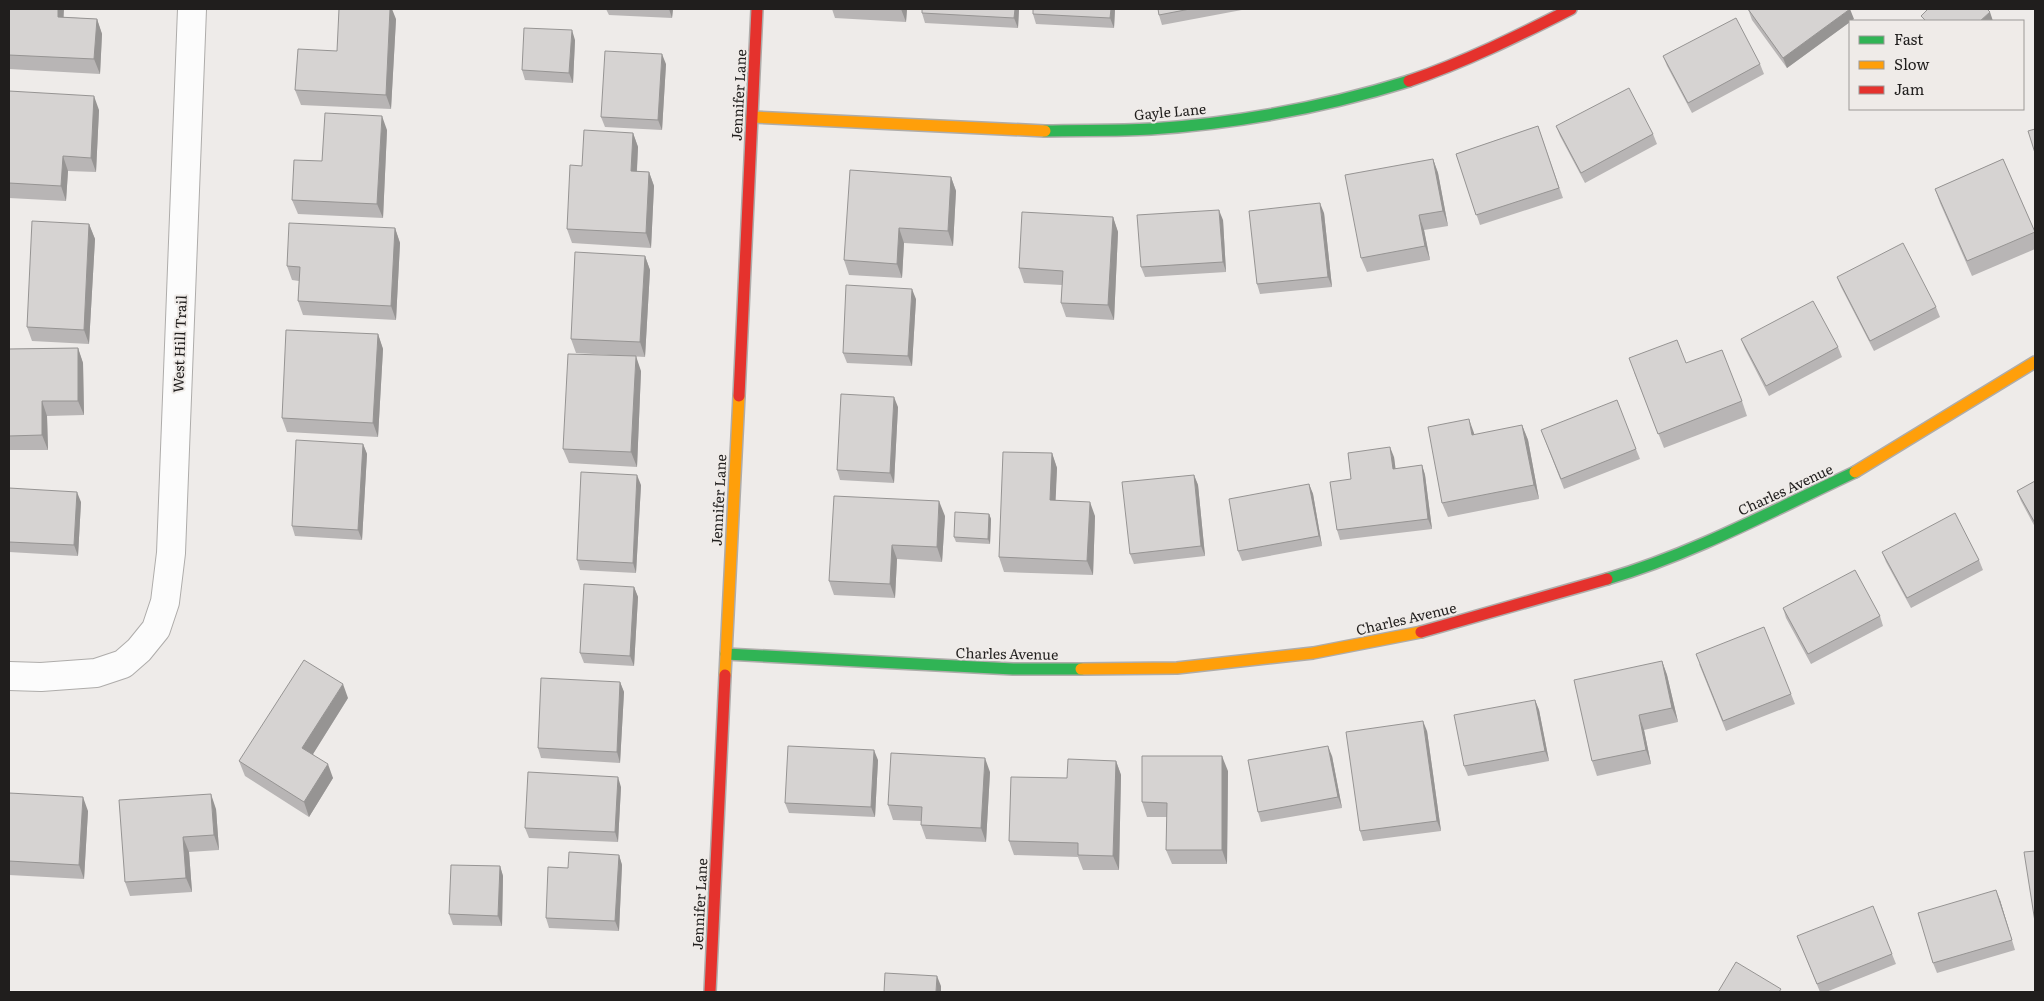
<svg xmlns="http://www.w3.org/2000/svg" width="2044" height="1001" font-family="Literata,serif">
  <rect width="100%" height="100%" fill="#eeebe9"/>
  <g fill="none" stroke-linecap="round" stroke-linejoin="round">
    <defs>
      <path id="street" d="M9,676l32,1 55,-4 27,-9 16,-14 17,-21 9,-27 6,-49 21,-544"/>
      <path id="fast" d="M1045,131c35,-1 71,0 106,-2 87,-6 175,-22 258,-48
        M1607,579c86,-25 167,-69 248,-107
        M726,654l287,15h68"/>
      <path id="slow" d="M752,117l293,14
        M1855,472l180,-110
        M1081,669l96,-1 136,-15 108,-21
        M725,675l14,-279"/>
      <path id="jam" d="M1409,81c56,-19 109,-45 162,-72
        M739,396l18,-387
        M1421,632l186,-53
        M710,992l15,-317"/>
    </defs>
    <use href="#street" stroke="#aeacaa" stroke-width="30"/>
    <use href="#fast" stroke="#aeacaa" stroke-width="14"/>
    <use href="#slow" stroke="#aeacaa" stroke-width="14"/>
    <use href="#jam" stroke="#aeacaa" stroke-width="14"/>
    <use href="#street" stroke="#fcfcfc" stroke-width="28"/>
    <use href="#fast" stroke="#30b455" stroke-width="11"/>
    <use href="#slow" stroke="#ff9f0a" stroke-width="11"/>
    <use href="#jam" stroke="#e5322d" stroke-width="11"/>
  </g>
  <path fill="#b8b5b5" d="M9,9l55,8 33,2 5,15 -2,40 -91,-5z
    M606,9h67l-1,9 -63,-3z
    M832,9h75l-1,13 -71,-4z
    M922,9h97l-1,19 -93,-5 -3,-10z
    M1033,9h82l-1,19 -78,-4 -3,-10z
    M1158,9h89l-85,16 -3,-10z
    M1748,9l106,10 -67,49 -35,-48z
    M396,19l-5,90 -90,-4 -6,-15 42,-39z
    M575,40l-2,43 -48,-3 -3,-10z
    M1663,56l97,8 4,10 -72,39 -25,-47z
    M666,64l-4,66 -57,-3 -4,-10z
    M9,91l90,19 -3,62 -28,-1 -2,30 -57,-3z
    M1538,126l25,72 -83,27 -24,-71z
    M1556,126l97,8 4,10 -72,39 -25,-47z
    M387,130l-4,88 -85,-4 -6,-14 30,-39z
    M633,133l5,14 -1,24 12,1 5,14 -3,62 -79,-5 -5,-14 15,-63z
    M1433,159l5,14 10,53 -24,4 6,30 -63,12 -6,-14z
    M2003,159l32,73v17l-63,27 -32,-73 -5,-14z
    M951,177l5,14 -3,55 -49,-3 -2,35 -53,-3 -5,-15z
    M1324,213l8,74 -72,7 -3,-10z
    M1113,217l5,15 -4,88 -48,-3 -5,-14 1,-18 -38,-2 -5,-15z
    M1223,220l3,52 -81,5 -4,-10z
    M89,224l6,15 -6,105 -57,-3 -5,-14z
    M395,228l5,15 -4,77 -93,-5 -5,-14 1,-20 -7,-1 -5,-14z
    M645,256l5,14 -5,87 -69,-4 -5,-14z
    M1837,277l99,30 4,10 -66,34 -33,-64z
    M916,299l-4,67 -65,-3 -4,-10z
    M378,334l5,15 -5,88 -91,-5 -5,-14z
    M1741,339l97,8 4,10 -73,39 -24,-47z
    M78,348l5,15 1,52 -37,1 1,34h-39v-101z
    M1686,363l56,38 5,15 -83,32 -30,-76z
    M641,371l-4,96 -68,-4 -6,-14z
    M898,407l-4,76 -54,-3 -3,-10z
    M1522,425l6,15 11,59 -91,18 -6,-14z
    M1541,430l95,19 4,10 -76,30z
    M363,444l4,10 -5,86 -67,-4 -3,-10z
    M1052,453l5,15 -2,32 40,16 -2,59 -89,-3 -5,-15z
    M1394,457l1,12 27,-4 3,10 7,54 -92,11 -3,-10 14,-51z
    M1194,475l4,10 7,71 -71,8 -4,-10z
    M2035,481v46l-14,-26 -4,-10z
    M1309,484l4,10 9,52 -80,15 -4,-10z
    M641,485l-5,88 -56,-3 -3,-10z
    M9,488l72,14 -3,54 -69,-4z
    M989,514l2,5 -1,25 -34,-2 -2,-5z
    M945,516l-3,46 -45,-3 -2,39 -61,-3 -5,-14z
    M1882,552l97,8 4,10 -72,38 -25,-46z
    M634,587l4,10 -4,69 -50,-3 -4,-10z
    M1783,608l97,8 3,10 -72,38 -25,-46z
    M1662,661l5,14 11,47 -34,8 7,34 -54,12 -5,-15z
    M1699,664l92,30 4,10 -69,27z
    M620,682l4,10 -4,71 -79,-5 -3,-10z
    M348,698l-35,56 20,24 -24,39 -64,-41 -6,-15z
    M1535,700l4,10 10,51 -81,15 -4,-10z
    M1427,731l14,100 -78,10 -3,-10z
    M1332,756l10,52 -81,14 -3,-10z
    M878,760l-3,57 -86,-4 -4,-10z
    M1116,761l5,14 -2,95h-36l-5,-13 -64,-2 -5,-14 58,-63z
    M1228,771l-1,93h-55l-6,-14 1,-33h-20l-5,-15z
    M990,772l-4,70 -60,-3 -5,-14v-4l-28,-1 -5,-15z
    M621,787l-3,55 -89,-4 -4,-10z
    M9,793l79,18 -4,68 -75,-4z
    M216,809l3,41 -30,2 3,40 -62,4 -5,-14z
    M619,855l3,10 -3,66 -70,-3 -3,-10 22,-50z
    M500,866l3,10 -1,50 -49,-1 -4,-11z
    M2000,900l15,50 -78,23 -4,-10z
    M1797,936l95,18 4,10 -70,28h-6z"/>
  <path fill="#969493" d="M58,9h6l-1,22 -5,-14z
    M390,9h2l4,10 -5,90 -5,-14z
    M669,9h4l-1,9z
    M901,9h6l-1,13z
    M1015,9h4l-1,19 -4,-10z
    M1111,9h4l-1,19 -4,-10z
    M1850,9l4,10 -4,2v1l-63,46 -4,-10z
    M1990,12l3,9h-13z
    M97,19l5,15 -2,40 -6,-15z
    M572,30l3,10 -2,43 -4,-10z
    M662,54l4,10 -4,66 -4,-10z
    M94,96l5,14 -3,62 -5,-14z
    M382,116l5,14 -4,88 -6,-14z
    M633,133l5,14 -2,38 -5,-14z
    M63,156l5,15 -2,30 -5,-15z
    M1433,159l5,14 10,53 -5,-15z
    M649,172l5,14 -3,62 -5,-15z
    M951,177l5,14 -3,55 -5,-15z
    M1320,203l4,10 8,74 -4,-10z
    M1219,210l4,10 3,52 -3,-10z
    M1419,215l5,15 6,30 -5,-14z
    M1113,217l5,15 -4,88 -6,-15z
    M89,224l6,15 -6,105 -5,-14z
    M395,228l5,15 -4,77 -5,-14z
    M899,228l5,15 -2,35 -5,-14z
    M645,256l5,14 -5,87 -5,-15z
    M912,289l4,10 -4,67 -4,-10z
    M378,334l5,15 -5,88 -5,-14z
    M78,348l5,15 1,52 -6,-14z
    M636,356l5,15 -4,96 -6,-15z
    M894,397l4,10 -4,76 -4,-10z
    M42,401l5,15 1,34 -6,-15z
    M1469,419l5,14 3,17 -5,-15z
    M1522,425l6,15 11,59 -5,-14z
    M363,444l4,10 -5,86 -4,-10z
    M1390,447l4,10 3,22 -4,-10z
    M1052,453l5,15 -2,47 -5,-15z
    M1422,465l3,10 7,54 -4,-10z
    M637,475l4,10 -5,88 -3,-10z
    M1194,475l4,10 7,71 -4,-10z
    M1309,484l4,10 9,52 -3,-10z
    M77,492l4,10 -3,54 -4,-11z
    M939,501l6,15 -3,46 -5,-15z
    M1090,502l5,14 -2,59 -6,-14z
    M989,514l2,5 -1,25 -2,-5z
    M892,545l5,14 -2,39 -5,-14z
    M634,587l4,10 -4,69 -4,-10z
    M1662,661l5,14 11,47 -6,-14z
    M620,682l4,10 -4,71 -3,-11z
    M343,684l5,14 -40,64 -6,-14z
    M1535,700l4,10 10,51 -4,-10z
    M1639,715l5,15 7,34 -5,-14z
    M1423,721l4,10 14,100 -4,-10z
    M1328,746l4,10 10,52 -4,-11z
    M874,750l4,10 -3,57 -4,-10z
    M1222,756l6,15 -1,93 -5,-14z
    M985,758l5,14 -4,70 -5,-14z
    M1116,761l5,14 -2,95 -6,-14z
    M328,764l5,14 -24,39 -5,-15z
    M618,777l3,10 -3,55 -3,-10z
    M211,794l5,15 3,41 -5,-15z
    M83,797l5,14 -4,68 -5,-14z
    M183,837l6,15 3,40 -6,-14z
    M619,855l3,10 -3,66 -4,-10z
    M500,866l3,10 -1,50 -4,-10z
    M1996,890l4,10 15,50 -3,-10z
    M937,976l4,10v6h-5z"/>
  <path fill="#d6d3d2" stroke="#969493" d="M9,9h49v8l39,2 -3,40 -85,-4z
    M339,9h51l-4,86 -91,-5 3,-41 39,2z
    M922,9h93l-1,9 -92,-5z
    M1033,9h78l-1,9 -77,-4z
    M1158,9h32l-31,6z
    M1748,9h102l-67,49z
    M1928,9h59l3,3 -10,9h-54l-5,-5z
    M1736,18l24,46 -72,39 -25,-47z
    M524,28l48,2 -3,43 -47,-3z
    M605,51l57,3 -4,66 -57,-3z
    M1629,88l24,46 -72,39 -25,-47z
    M9,91l85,5 -3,62 -28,-2 -2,30 -52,-3z
    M325,113l57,3 -5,88 -85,-4 2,-40 28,1z
    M1538,126l21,62 -83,27 -20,-61z
    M2035,129v24l-7,-22z
    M584,130l49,3 -2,38 18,1 -3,61 -79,-4 3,-64 12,1z
    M1433,159l10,52 -24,4 6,31 -64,12 -16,-83z
    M2003,159l32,73 -68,29 -32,-72z
    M850,170l101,7 -3,54 -49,-3 -2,36 -53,-4z
    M1320,203l8,74 -71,7 -8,-73z
    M1219,210l4,52 -82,5 -4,-52z
    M1022,212l91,5 -5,88 -47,-2 2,-32 -44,-3z
    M32,221l57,3 -5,106 -57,-3z
    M289,223l106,5 -4,78 -93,-5 2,-34 -13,-1z
    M1903,243l33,64 -66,34 -33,-64z
    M575,252l70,4 -5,86 -69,-3z
    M846,285l66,4 -4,67 -65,-3z
    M1813,301l25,46 -72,39 -25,-47z
    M286,330l92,4 -5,89 -91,-5z
    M1677,340l9,23 36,-13 20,51 -84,33 -29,-76z
    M78,348v53h-36v34l-33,1v-87z
    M568,354l68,2 -5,96 -68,-3z
    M841,394l53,3 -4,76 -53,-3z
    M1617,400l19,49 -75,30 -20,-49z
    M1469,419l3,16 50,-10 12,60 -92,18 -14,-76z
    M296,440l67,4 -5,86 -66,-4z
    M1390,447l3,22 29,-4 6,54 -91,11 -7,-48 21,-3 -3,-26z
    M1003,452l49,1 -2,47 40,2 -3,59 -88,-4z
    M581,472l56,3 -4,88 -56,-3z
    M1194,475l7,71 -71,8 -8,-72z
    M2035,481v42l-18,-32z
    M1309,484l10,52 -81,15 -9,-52z
    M9,488l68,4 -3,53 -65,-3z
    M834,496l105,5 -2,46 -45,-2 -2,39 -61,-3z
    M955,512l34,2 -1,25 -34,-2z
    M1955,513l24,47 -72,38 -25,-46z
    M1855,570l25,46 -72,38 -25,-46z
    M584,584l50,3 -4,69 -50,-3z
    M1764,627l27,67 -68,27 -27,-67z
    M304,660l39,24 -41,64 26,16 -24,38 -65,-41z
    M1662,661l10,47 -33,7 7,35 -54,11 -18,-81z
    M541,678l79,4 -3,70 -79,-4z
    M1535,700l10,51 -81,15 -10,-51z
    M1423,721l14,100 -77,10 -14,-99z
    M788,746l86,4 -3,57 -86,-4z
    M1328,746l10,51 -80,15 -10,-52z
    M891,753l94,5 -4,70 -60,-3 1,-18 -34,-2z
    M1142,756h80v94h-56l1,-47 -25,-1z
    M1068,759l48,2 -3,95 -35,-1v-12l-69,-2 2,-64 56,1z
    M528,772l90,5 -3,55 -90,-4z
    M9,793l74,4 -4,68 -70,-4z
    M211,794l3,41 -31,2 3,41 -61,4 -6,-82z
    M2035,851v71l-11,-70z
    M569,852l50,3 -4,66 -69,-3 2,-51 20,1z
    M451,865l49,1 -2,50 -49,-2z
    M1996,890l16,50 -79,23 -15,-50z
    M1873,906l19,48 -75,30 -20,-48z
    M1736,962l45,27 -2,3h-61z
    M885,973l52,3 -1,16h-52z"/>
  <g text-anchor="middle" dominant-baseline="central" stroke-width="4" stroke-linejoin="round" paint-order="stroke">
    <g font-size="14" fill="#201e1d" stroke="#efebe8">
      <text transform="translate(738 95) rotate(-87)">Jennifer Lane</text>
      <text transform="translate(1170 111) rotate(-5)">Gayle Lane</text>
      <text transform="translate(179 344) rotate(-88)">West Hill Trail</text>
      <text transform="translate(1785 489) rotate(-25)">Charles Avenue</text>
      <text transform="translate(718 500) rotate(-87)">Jennifer Lane</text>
      <text transform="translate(1406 618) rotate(-13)">Charles Avenue</text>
      <text transform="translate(1007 653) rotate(1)">Charles Avenue</text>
      <text transform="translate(699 904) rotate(-87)">Jennifer Lane</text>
    </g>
  </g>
  <rect width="2044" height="1001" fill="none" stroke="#201e1d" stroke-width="20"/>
  <rect x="1849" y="20" width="175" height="90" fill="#efebe8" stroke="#9c9997"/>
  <rect x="1859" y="36" width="25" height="8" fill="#30b455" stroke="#9c9997"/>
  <text x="1894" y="45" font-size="15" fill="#201e1d">Fast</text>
  <rect x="1859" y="61" width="25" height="8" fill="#ff9f0a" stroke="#9c9997"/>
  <text x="1894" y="70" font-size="15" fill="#201e1d">Slow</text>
  <rect x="1859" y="86" width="25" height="8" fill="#e5322d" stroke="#9c9997"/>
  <text x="1894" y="95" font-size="15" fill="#201e1d">Jam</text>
</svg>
